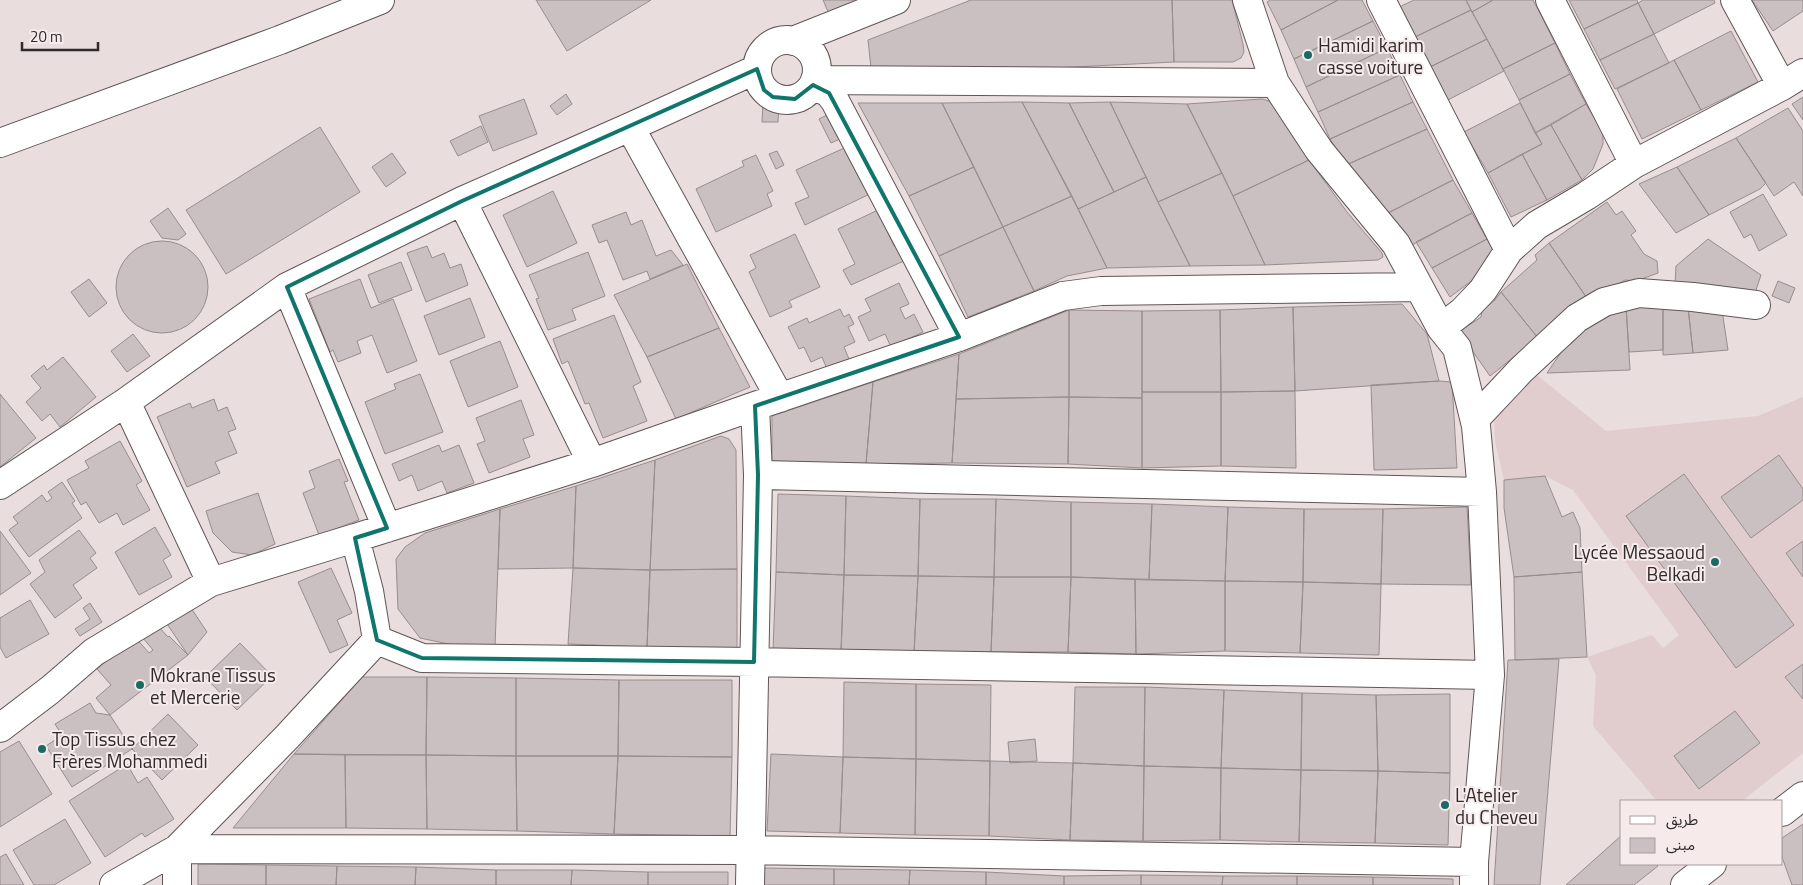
<svg xmlns="http://www.w3.org/2000/svg" width="1803" height="885" font-family="'Titillium Web','Noto Sans Arabic',sans-serif">
  <rect width="100%" height="100%" fill="#e9ddde"/>
  <path fill="#e1ccce" d="M1537,375l69,56 152,-15 45,-19v356l-61,48h-85l-64,-75 3,-51 -9,-18 65,-22 11,13 16,-13 -106,-145 -28,-14 -41,4 -9,-39 -1,-23z"/>
  <path fill="#cbc0c1" stroke="#988d8e" d="M536,0h115l-84,51z
    M823,0h41l-35,14z
    M971,0h201l2,62 -302,15 -4,-37z
    M1172,0h60l11,44 1,8 -3,6 -8,4h-59z
    M1270,0h68l-57,30 -14,-28z
    M1338,0h24l11,21 -79,38 -13,-29z
    M1414,0h52l5,10 -58,28 -16,-30z
    M1466,0h27l-21,12z
    M1493,0h40l22,43 -52,26 -31,-57z
    M1569,0h68l1,3 -54,26z
    M1643,0h71l1,3 -61,31 -16,-31z
    M1752,0h51v11l-30,20z
    M1638,3l16,31 -54,26 -16,-31z
    M1471,10l16,29 -59,29 -15,-30z
    M1373,21l14,27 -81,39 -12,-28z
    M1731,31l27,51 -57,28 -27,-50z
    M1654,34l15,29 -54,26 -15,-29z
    M1487,39l17,32 -58,30 -18,-33z
    M1555,43l15,31 -51,26 -16,-31z
    M1387,48l13,27 -82,37 -12,-25z
    M1674,60l27,50 -59,29 -25,-50z
    M1570,74l16,30 -51,29 -16,-33z
    M1400,75l13,27 -83,37 -12,-27z
    M566,94l6,10 -15,11 -7,-9z
    M1803,97v23l-11,-16z
    M524,99l13,35 -44,17 -14,-35z
    M1262,99l7,2 6,7 34,52 -76,36 -46,-92z
    M763,102h16l-1,20h-16z
    M1022,102l50,94 -69,31 -61,-124z
    M1022,102l47,1 45,89 -36,17z
    M1110,102l36,75 -32,15 -45,-89z
    M1110,102l77,2 35,69 -64,29z
    M1413,102l14,27 -81,36 -16,-26z
    M858,103h84l32,64 -65,29z
    M1520,103l22,41 -54,29 -24,-41z
    M1586,104l17,29v11l-10,25 -11,11 -31,-55z
    M1788,108l15,23v65l-9,-14 -20,14 -38,-58z
    M831,113l11,25 -11,5 -12,-24z
    M1551,125l31,55 -35,20 -25,-46 20,-10 -7,-11z
    M481,126l7,16 -30,14 -8,-15z
    M320,127l40,65 -134,82 -40,-64z
    M1427,129l26,51 -69,35 -38,-50z
    M1736,138l30,45 -6,6 -51,26 -32,-48z
    M853,144l21,48 -69,33 -10,-22 14,-6 -13,-27z
    M777,151l7,14 -8,4 -7,-15z
    M392,153l14,20 -20,14 -14,-20z
    M1522,154l25,46 -36,17 -23,-44z
    M756,155l17,36 -6,3 5,12 -56,26 -20,-43 48,-23 -2,-5z
    M1309,160l38,52 35,41 1,4 -5,3 -113,5 -32,-69z
    M974,167l29,60 -64,29 -30,-60z
    M1677,167l32,48 -33,18 -37,-49z
    M1222,173l11,23 32,69 -75,1 -32,-64z
    M1146,177l12,25 32,64 -83,2 -29,-59z
    M1453,180l19,33 -62,33 -26,-31z
    M553,191l24,52 -50,24 -24,-52z
    M1763,194l24,41 -28,16 -8,-17 -7,4 -14,-26z
    M1072,196l35,72 -40,8 -33,15 -31,-64z
    M1607,202l9,13 6,-4 14,20 -5,4 13,19 13,7 1,12 -22,8 -11,-1 -36,21 -40,-58z
    M168,208l18,26 -8,6 -16,-2 -12,-17z
    M878,210l16,36 5,-2 7,16 -55,25 -8,-15 12,-6 -17,-35z
    M626,212l5,13 11,-5 14,36 15,-6 12,15 -33,14 -3,-8 -24,9 -16,-40 -8,3 -7,-18z
    M1472,213l15,26 -55,29 -16,-26z
    M1003,227l31,64 -66,26 -29,-61z
    M795,234l25,53 -31,14 3,6 -22,10 -21,-45 7,-4 -6,-13z
    M1487,239l5,8v6l-18,26 -24,18 -18,-29z
    M1708,239l53,36 -6,18 -80,-9 1,-18z
    M116 287a46 46 0 1 1 92 0a46 46 0 1 1-92 0Z
    M1549,243l40,58 -51,37 -37,-46 36,-32 -2,-5z
    M427,246l5,12 12,-5 6,15 11,-4 7,21 -42,17 -19,-49z
    M588,252l17,44 -33,13 4,11 -28,10 -12,-31 3,-1 -10,-23z
    M401,262l11,28 -33,13 -11,-28z
    M687,264l32,64 -72,29 -33,-62z
    M89,279l18,24 -18,14 -18,-25z
    M360,279l11,29 22,-9 24,62 -30,12 -15,-38 -15,6 4,12 -23,9 -5,-12 -3,2 -21,-53z
    M1778,281l17,7 -6,15 -17,-7z
    M899,283l10,21 -9,4 5,11 9,-5 9,18 -32,15 -6,-13 -16,7 -11,-24 13,-6 -6,-12z
    M1501,292l37,46 -48,38 -31,-44 22,-15 1,-6 13,-11z
    M470,298l15,39 -46,18 -15,-39z
    M1402,304l25,30 12,47 -144,10 -2,-84z
    M1293,307l2,84 -74,1 -1,-82z
    M1626,307l4,63 -83,3 32,-47z
    M1626,307l37,1v42l-34,2z
    M1688,307l5,46 -30,2v-47z
    M1688,307l34,3 6,40 -35,3z
    M840,309l4,8 5,-3 5,10 -6,3 7,15 -11,5 5,12 -22,10 -5,-12 -11,5 -7,-15 -5,2 -11,-22 19,-9 2,5z
    M1069,310v87l-113,2 3,-45z
    M1069,310l73,1v87l-73,-1z
    M1220,310l1,82h-79v-81z
    M614,315l27,67 -8,4 14,35 -44,17 -14,-35 -4,1 -17,-43 -6,3 -9,-25z
    M719,328l31,59 -74,32 -29,-62z
    M133,334l17,22 -23,16 -16,-21z
    M500,341l18,46 -50,20 -18,-46z
    M959,354l-7,109 -86,1 7,-82z
    M63,357l33,40 -36,30 -10,-13 -8,7 -16,-19 15,-14 -10,-12 13,-11 3,5z
    M420,374l23,58 -58,22 -20,-52 31,-13 -2,-5z
    M1439,381l13,1 5,86 -83,2 -3,-85z
    M873,382l-7,82 -94,-3v-45z
    M1295,391l1,77 -75,-2v-74z
    M1142,392h79v74l-79,2z
    M0,394l36,44 -36,29z
    M1069,397l-1,67 -116,-1 4,-64z
    M1069,397l73,1v70l-74,-4z
    M214,399l4,12 9,-4 9,22 -8,3 9,21 -22,9 5,11 -33,14 -30,-70 33,-14 2,5z
    M521,400l13,35 -11,4 7,18 -41,16 -12,-29 8,-3 -9,-23z
    M721,436l8,3 7,11 1,119 -87,1 5,-110z
    M120,441l22,40 -6,4 14,25 -27,15 -6,-12 -18,10 -13,-21 -5,3 -14,-25 22,-12 -4,-7z
    M439,445l3,7 17,-7 15,38 -27,10 -5,-12 -24,10 -6,-16 -13,6 -7,-17z
    M1779,455l24,34v11l-52,38 -30,-41z
    M339,459l9,22 -4,1 15,38 -40,15 -16,-42 12,-5 -6,-17z
    M655,460l-5,110 -77,-2 3,-82z
    M1684,474l110,151 -58,43 -110,-152z
    M1545,476l17,41 11,-5 7,16 2,44 -68,5 -10,-69v-28z
    M62,482l13,19 -3,2 10,15 -53,39 -20,-27 9,-7 -5,-6 29,-22 5,7 5,-4 -4,-6z
    M576,486l-3,82 -75,1 2,-60z
    M258,493l17,51 -23,11 -20,-3 -19,-19 -7,-22z
    M778,494l68,2 -2,79 -68,-3z
    M846,496l74,3 -2,77 -74,-1z
    M920,499h76l-2,78 -76,-1z
    M996,499l75,3v75h-77z
    M1071,502l81,2 -3,76 -78,-3z
    M1152,504l76,3 -3,74 -76,-1z
    M1228,507l76,2 -1,73 -78,-1z
    M1467,507l4,78 -90,-1 2,-75z
    M500,509l-5,138 -42,-2 -33,-7 -22,-29 -2,-50 9,-12 20,-14z
    M1304,509h79l-2,75 -78,-2z
    M155,527l16,28 -8,5 9,17 -33,18 -24,-43z
    M79,530l17,23 -6,5 7,10 -24,17 9,13 -27,20 -25,-34 15,-12 -6,-12z
    M0,531l31,42 -31,22z
    M1803,541v36l-17,-24z
    M331,568l21,45 -15,7 11,25 -18,8 -32,-71z
    M573,568l77,2 -3,77 -79,-3z
    M737,569v80l-90,-2 3,-77z
    M776,572l68,3 -3,77 -68,-2z
    M1582,572l5,85 -72,3 -1,-83z
    M844,575l74,1 -4,77 -73,-1z
    M918,576l76,1 -3,75 -77,1z
    M994,577h77l-3,75h-77z
    M1071,577l64,2 1,75 -68,-2z
    M1135,579l90,2v70l-89,3z
    M1225,581l78,1 -3,71 -75,-2z
    M1303,582l78,2 -2,71 -79,-2z
    M30,600l19,34 -43,24 -6,-11v-29z
    M187,602l20,30 -19,23 -25,-37z
    M90,603l12,19 -22,14 -5,-7 15,-10 -7,-11z
    M157,625l11,12 1,-1 19,19 -78,60 -14,-17 15,-13 -14,-16 38,-32 14,16 4,-3 -11,-13z
    M240,643l32,33 -35,34 -32,-33z
    M1559,659l-19,226h-46l14,-225z
    M1803,664v35l-18,-22z
    M362,677h65l-1,78 -132,-1z
    M427,677l89,1v78l-90,-1z
    M516,678l103,2 -1,76h-102z
    M619,680h113v77l-114,-1z
    M844,682l72,2v75l-73,-2z
    M916,684l75,1 -1,76 -74,-2z
    M1075,687h70l-1,79 -71,-3z
    M1145,687l79,3 -3,78 -77,-2z
    M1224,690l78,3 -1,77 -80,-2z
    M1302,693l74,2 2,76 -77,-1z
    M1450,694v79l-72,-2 -2,-76z
    M90,703l6,10 14,2 22,34 -60,38 -26,-41 16,-11 -7,-11z
    M1735,711l25,32 -61,46 -25,-33z
    M168,714l30,31 -36,35 -30,-31z
    M1035,739l2,22 -27,2 -2,-21z
    M19,741l33,53 -52,33v-75z
    M294,754l51,1 1,73h-113z
    M771,754l72,3 -3,76 -73,-2z
    M345,755h81l1,74 -81,-1z
    M426,755l90,1 1,75 -90,-2z
    M516,756h102l-4,78 -97,-3z
    M618,756l114,1 -2,79 -116,-2z
    M843,757l73,2 -1,76 -75,-2z
    M916,759l74,2 -1,75 -74,-1z
    M990,761l83,2 -3,77 -81,-4z
    M1073,763l71,3 -1,75 -73,-1z
    M127,764l11,19 9,-6 27,42 -29,18 -3,-4 -37,24 -36,-56z
    M1144,766l77,2 -1,72 -77,1z
    M1221,768l80,2 -2,72 -79,-2z
    M1301,770l77,1 -3,72 -76,-1z
    M1378,771l72,2 -2,72 -73,-2z
    M65,819l26,44 -37,22h-20l-21,-35z
    M1803,824v61h-11l-10,-28v-19z
    M1622,835v29h34l2,2 -24,19h-68z
    M6,854l18,31h-24v-28z
    M198,864l68,1v20h-68z
    M266,865l71,1 -1,19h-70z
    M337,866l79,1 -1,18h-79z
    M416,867l80,3v15h-81z
    M763,868l71,1v16h-71z
    M834,869l76,1 -1,15h-75z
    M496,870h76l-1,15h-75z
    M572,870l76,2v13h-77z
    M910,870l76,2v13h-77z
    M648,872h80v13h-80z
    M986,872l78,4v9h-78z
    M1141,875l82,1 -1,9h-81z
    M1141,875v10h-77v-9z
    M1223,876h74v9h-75z
    M1297,876l76,1v8h-76z
    M1373,877l80,2v6h-80z"/>
  <g fill="none" stroke-linecap="round" stroke-linejoin="round">
    <defs>
      <path id="minor" d="M1247,0l28,83
        M1381,0l128,250
        M1550,0l84,164
        M1735,0l47,86
        M757 70a30 30 0 1 1 60 0a30 30 0 1 1-60 0Z
        M793,41l103,-41
        M815,80l460,3 44,67 77,94 45,84 16,20 19,78 6,66 8,183 -16,187v23
        M813,85l16,8 6,8 124,236
        M630,127l150,271
        M462,201l130,262
        M287,287l100,241
        M1419,287l-318,4 -38,5 -104,41 -204,69 -163,57 -237,75 14,53 8,49 45,18 332,4 736,13
        M1441,328l22,-17 20,-21 26,-40 28,-25 49,-29 48,-32 148,-78 21,-13
        M126,402l85,180
        M1475,419l46,-49 56,-52 27,-16 35,-9 54,4 63,8
        M758,475l724,17
        M0,485l126,-83 161,-115 175,-86 168,-74 127,-58
        M0,728l50,-38 44,-38 117,-70 144,-44
        M1782,812l21,-16
        M114,885l63,-36 573,1 724,12
        M177,885v-36l110,-112 90,-97
        M750,885l8,-410 -3,-69
        M1685,885l27,-21"/>
      <path id="major" d="M0,143l280,-103 100,-40"/>
    </defs>
    <use href="#minor" stroke="#605657" stroke-width="30"/>
    <use href="#major" stroke="#605657" stroke-width="30"/>
    <use href="#minor" stroke="#fff" stroke-width="28"/>
    <use href="#major" stroke="#fff" stroke-width="28"/>
  </g>
  <path fill="none" stroke="#0f766e" stroke-width="4" stroke-linejoin="round" d="M757,69l7,21 9,7 22,2 18,-14 16,8 130,244 -204,69 3,69 -4,187 -332,-4 -45,-18 -22,-102 32,-10 -100,-241 175,-86z"/>
  <g fill="#1d6966" stroke="#f6eaeb" stroke-width="2">
    <circle cx="1308" cy="55" r="5"/>
    <circle cx="1715" cy="562" r="5"/>
    <circle cx="140" cy="685" r="5"/>
    <circle cx="42" cy="749" r="5"/>
    <circle cx="1445" cy="805" r="5"/>
  </g>
  <g text-anchor="middle" dominant-baseline="central" stroke-width="4" stroke-linejoin="round" paint-order="stroke">
    <g font-size="19" fill="#2f2b2b" stroke="#f6eaeb" text-anchor="start">
      <text x="1318" y="44">Hamidi karim<tspan x="1318" dy="22">casse voiture</tspan></text>
      <text x="1705" y="551" text-anchor="end">Lycée Messaoud<tspan x="1705" dy="22">Belkadi</tspan></text>
      <text x="150" y="674">Mokrane Tissus<tspan x="150" dy="22">et Mercerie</tspan></text>
      <text x="52" y="738">Top Tissus chez<tspan x="52" dy="22">Frères Mohammedi</tspan></text>
      <text x="1455" y="794">L'Atelier<tspan x="1455" dy="22">du Cheveu</tspan></text>
    </g>
  </g>
  <rect x="1620" y="800" width="162" height="65" fill="#f6eaeb" stroke="#a69e9e"/>
  <rect x="1630" y="816" width="25" height="8" fill="#ffffff" stroke="#a69e9e"/>
  <text x="1666" y="825" font-size="15" fill="#2f2b2b">طريق</text>
  <rect x="1630" y="838" width="25" height="15" fill="#cbc0c1" stroke="#a69e9e"/>
  <text x="1666" y="850" font-size="15" fill="#2f2b2b">مبنى</text>
  <path d="M22 42v8h76v-8" fill="none" stroke="#2f2b2b" stroke-width="2.5"/>
  <text x="30" y="42" font-size="15" fill="#2f2b2b" stroke="#f6eaeb" stroke-width="4" paint-order="stroke">20 m</text>
</svg>
